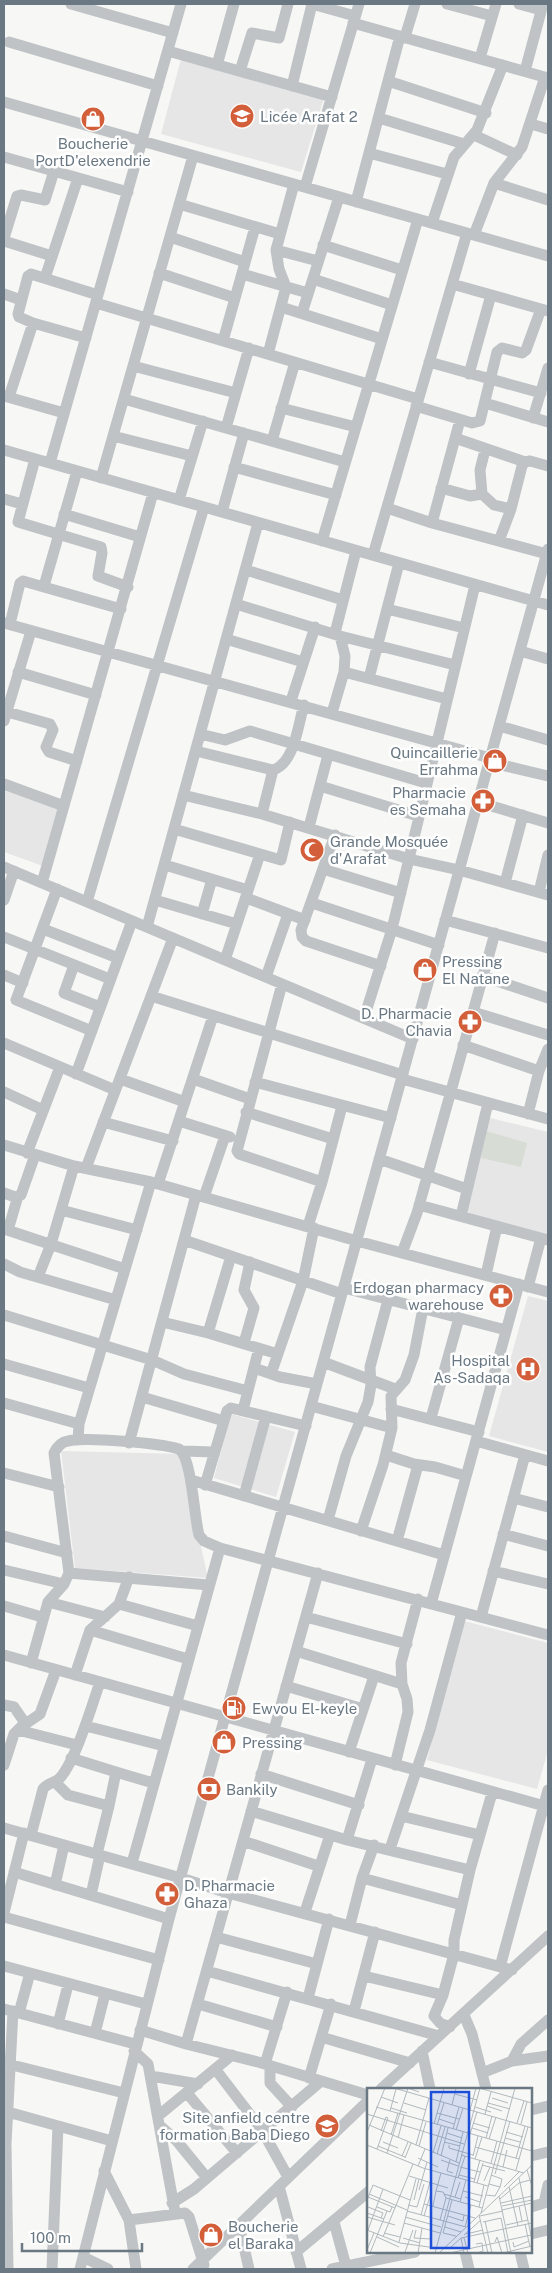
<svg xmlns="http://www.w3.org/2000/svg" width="552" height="2273" font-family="'Public Sans',sans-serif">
  <rect width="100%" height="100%" fill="#f7f7f5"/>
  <path fill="#e5e6e5" d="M181,59l143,39 -23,74 -140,-38z
    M4,789l55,18 -16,59 -39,-14z
    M486,1117l62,15v105l-87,-22z
    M528,1296l20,5v151l-59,-16z
    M231,1414l64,18 -19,65 -62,-19z
    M61,1451l119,3 28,124 -133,-10z
    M464,1621l84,22v107l-11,39 -110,-29z"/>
  <path fill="#d7dcd5" d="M486,1131l41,12 -6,24 -40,-9z"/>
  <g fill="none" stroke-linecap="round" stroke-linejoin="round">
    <path stroke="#bfc3c6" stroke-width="11" d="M71,4l102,29
      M312,4l43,12
      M447,4l45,12
      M519,4l22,6
      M353,23l195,55
      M405,37l10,-33
      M9,42l149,44
      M168,51l164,46
      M480,58l16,-54
      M217,65l17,-61
      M240,71l12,-38 27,5 9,-34
      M525,71l18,-67
      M388,81l98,32
      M292,86l20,-82
      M4,102l544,154
      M379,118l85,26
      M531,124l17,5
      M474,135l43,20
      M369,153l78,21
      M4,157l124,35
      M494,183l54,17
      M294,184l-18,66 42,11
      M305,187l54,-183
      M356,202l44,-166
      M179,204l101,30
      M432,223l22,-66 23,-27 26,-65
      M474,235l20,-52 28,-36 23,-70
      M170,237l75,25
      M4,238l13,-42 4,-1 24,5 9,-29
      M4,241l48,15
      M323,245l79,25
      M159,273l76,25
      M242,274l66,19
      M45,278l33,-100
      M313,279l79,26
      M452,284l96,27
      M4,294l17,6
      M96,303l322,96
      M281,307l101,32
      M302,313l37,-116
      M33,323l-14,-6 -1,-3 10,-38 3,-2 67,21
      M223,341l32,-114
      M268,354l18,-67 -7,-18 -3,-19
      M429,362l112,31
      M133,366l103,27
      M469,374l22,-79
      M4,396l60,17
      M9,397l24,-74 53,15
      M124,399l221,63
      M485,403l63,19
      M416,406l56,17 8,-2 17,-69 5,-4 20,5 4,-3 15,-41
      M281,408l75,19
      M533,418l15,-50
      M226,428l23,-80
      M113,436l79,20
      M455,438l70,24 5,-1 18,5
      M272,441l23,-79
      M4,450l544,155
      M485,450l-5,20 2,24 12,11 17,4
      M35,459l-17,63 83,25 1,6 -4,23 30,11
      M50,463l131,-459
      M234,467l102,28
      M101,478l92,-322
      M441,488l29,8 12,-2
      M4,499l18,5
      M179,500l24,-79
      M387,508l45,15 115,31
      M222,512l22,-79
      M64,514l76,23
      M432,523l28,-103
      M322,541l96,-322
      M499,541l12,-32 11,-43 3,-4
      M373,555l94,-322
      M246,570l97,30
      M44,586l33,-115
      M236,604l104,32 115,29
      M387,609l77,19
      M4,623l486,135
      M10,624l10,-41 3,-2 98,28
      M335,633l21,-82
      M340,636l5,20 -1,16
      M226,639l77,23
      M520,651l28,8
      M18,672l78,23
      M369,678l30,-115
      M291,701l24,-74
      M4,711l46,13 3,6 -7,17 3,5 28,9
      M332,713l12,-41 103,27
      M4,721l27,-90
      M499,726l49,14
      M200,734l25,6 25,-9 176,52
      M196,751l77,19c22,-7 25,-46 31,-65
      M489,762l59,14
      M273,770l-11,44 147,45 50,11 89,25
      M4,784l60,22
      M320,786l98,30
      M183,795l79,19
      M478,802l70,21
      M309,827l19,-72
      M174,829l107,31 9,-38
      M335,835l-34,95 1,7 4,4 75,25
      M165,865l83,25
      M4,867l409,172
      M323,869l78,24
      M42,883l111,-390
      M505,883l18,-68
      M57,889l-41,111 76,31
      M539,892l9,-37
      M246,898l59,22
      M4,900l10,-29
      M155,900l82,24
      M87,902l117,-395
      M312,903l127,42
      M202,914l10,-35
      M445,920l103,28
      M147,927l111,-404
      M43,929l75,29
      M4,937l106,42
      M225,960l35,-106
      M74,965l-10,28 36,14
      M4,975l19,8
      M482,976l66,22
      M266,977l22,-63
      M282,984l-45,167 2,3 83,28
      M151,996l252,79
      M473,1012l75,23
      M364,1018l28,-89 83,-344
      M4,1043l111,47
      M463,1045l76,26
      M76,1074l56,-153
      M120,1079l65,23
      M193,1079l57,20
      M402,1079l146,40
      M255,1082l136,36
      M4,1092l39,18
      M246,1112l87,27
      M528,1114l11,-43 9,-22
      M179,1121l51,16
      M103,1122l70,19
      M4,1145l70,21 77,16 206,59 191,51
      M27,1153l33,-86
      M379,1159l88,30
      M86,1168l87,-230
      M158,1184l55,-168
      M4,1193l11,4 6,-2 14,-40
      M204,1197l21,-61
      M419,1205l129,35
      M61,1210l76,20
      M461,1216l27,-113
      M308,1226l14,-44 20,-76
      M4,1229l121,40
      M8,1230l10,-34
      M184,1240l158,54
      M402,1253l15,-40 78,-280
      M4,1264l16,8 96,28
      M486,1275l11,-49
      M38,1277l13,-33 23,-78
      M528,1287l13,-49
      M344,1288l162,42
      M4,1315l148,45 32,14 64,17
      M162,1322l46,11 23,-77
      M208,1333l70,21
      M244,1343l10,-35 -10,-18 6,-28
      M323,1362l72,27
      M4,1364l85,24
      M254,1368l26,9 37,7
      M271,1374l32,-93 11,-53
      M142,1397l82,24
      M4,1403l75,21
      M311,1406l81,22
      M391,1409l88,23
      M243,1410l16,-62
      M431,1418l28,-100
      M78,1440l1,-16 72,-242
      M476,1441l72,20
      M129,1443l67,-248
      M183,1451l31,1
      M386,1455l28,9 21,3 31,9
      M4,1473l55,14
      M191,1480l253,75
      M205,1485l22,-74 4,-3 75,18
      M244,1496l22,-80
      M513,1498l35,9
      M328,1520l18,-64 22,-54 3,-17 -1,-18 18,-67
      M361,1531l22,-66 9,-37 -1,-32 14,-16 9,-25 9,-47
      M503,1534l45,12
      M4,1536l63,17
      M397,1541l21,-76
      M4,1570l60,14
      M493,1571l55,13
      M69,1573l140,12
      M318,1573l-132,471 72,18 110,33
      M48,1602l57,15
      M119,1604l79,22
      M431,1604l88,-320
      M4,1606l38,11
      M306,1617l101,27
      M481,1617l44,-162
      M90,1630l98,29
      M296,1651l106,33
      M4,1655l544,152
      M31,1663l17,-61 16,-18 5,-11 -15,-120c3,-6 7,-11 14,-12 20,-4 91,2 111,8 13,9 15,68 20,86l5,6 16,7 328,87
      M75,1675l15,-45 29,-26 10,-27
      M286,1686l77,23
      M4,1705l10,2 11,16
      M86,1726l78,20
      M18,1730l59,15
      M349,1752l25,-76
      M71,1758l45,14 -7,34
      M4,1765l10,-31 7,-7 19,-13 16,-44
      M395,1765l13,-53 -1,-13 -5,-15 -1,-21 17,-64
      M116,1772l37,11
      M261,1774l98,31
      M55,1782l13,13 41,11 -12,48
      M251,1811l96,29 123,30 22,-77
      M401,1816l79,19
      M4,1828l177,50 47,15 284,77
      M31,1835l12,-46c4,-6 12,-6 16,-10 16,-16 33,-74 41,-97
      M347,1840l25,-81
      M243,1841l75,25
      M390,1849l40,-119 32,-118
      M132,1863l88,-315
      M14,1872l155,47
      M362,1878l100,27
      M55,1885l9,-40
      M91,1895l9,-40
      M305,1912l25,-77
      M4,1913l20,-80
      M4,1917l155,43
      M350,1925l12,-47 12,-33
      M216,1937l101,27
      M4,1966l142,38
      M500,1967l48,-177
      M207,1971l232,65
      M364,1976l79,19
      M308,1998l21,-79
      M198,2004l79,23
      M4,2009l131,35
      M354,2011l21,-79
      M19,2013l11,-40
      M464,2015l8,19 14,55
      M58,2024l10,-39
      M450,2027l-10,-4 -6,-7 9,-21 11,-41v-14l16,-70
      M140,2030l46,14
      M95,2033l10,-39
      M321,2037l89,26
      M134,2051l14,13 27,148
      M422,2051l8,38
      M512,2061l36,-5
      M4,2063l120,30
      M265,2064l22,-72
      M270,2066v17l22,24
      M216,2070l46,60 26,47
      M482,2073l30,-12 9,-17 27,-24
      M151,2076l47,8
      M309,2078l22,-74
      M381,2089l167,-153
      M187,2093l50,60
      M531,2110l17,-4
      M8,2112l104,29
      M158,2116l74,-61
      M160,2126l16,14 31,38
      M531,2156l17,-4
      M104,2171l25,49 7,49
      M279,2186l22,83
      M172,2203l22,-14 126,-107
      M531,2207l13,-4 4,-18
      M129,2220l56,-7 4,4 15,48
      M334,2222l12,44
      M239,2225l10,44
      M531,2234l17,-4
      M296,2252l72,-60
      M465,2252l4,17
      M520,2252l4,17
      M83,2257l25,12
      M8,2269l-2,-125 7,-133
      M52,2269l6,-143
      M80,2269l89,-350 379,-1370
      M193,2269l175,-168
      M332,2269l83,-17"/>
  </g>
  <defs>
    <symbol id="school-disc" viewBox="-11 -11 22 22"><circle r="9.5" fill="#d35e3a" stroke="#fff"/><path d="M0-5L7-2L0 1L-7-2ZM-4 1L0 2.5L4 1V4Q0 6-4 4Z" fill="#fff"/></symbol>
    <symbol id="shop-disc" viewBox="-11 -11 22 22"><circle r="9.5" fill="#d35e3a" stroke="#fff"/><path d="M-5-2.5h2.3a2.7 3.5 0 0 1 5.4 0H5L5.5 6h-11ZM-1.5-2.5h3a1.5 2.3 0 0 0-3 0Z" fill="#fff"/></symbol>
    <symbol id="pharmacy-disc" viewBox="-11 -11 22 22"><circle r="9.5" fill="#d35e3a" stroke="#fff"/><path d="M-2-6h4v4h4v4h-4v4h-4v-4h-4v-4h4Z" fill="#fff"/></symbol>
    <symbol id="mosque-disc" viewBox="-11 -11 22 22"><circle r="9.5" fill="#d35e3a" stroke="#fff"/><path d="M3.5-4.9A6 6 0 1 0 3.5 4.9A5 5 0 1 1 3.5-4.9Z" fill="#fff"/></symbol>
    <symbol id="hospital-disc" viewBox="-11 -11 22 22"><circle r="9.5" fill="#d35e3a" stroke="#fff"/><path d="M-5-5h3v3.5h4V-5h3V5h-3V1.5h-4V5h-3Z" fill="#fff"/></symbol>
    <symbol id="fuel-disc" viewBox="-11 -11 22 22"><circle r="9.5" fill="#d35e3a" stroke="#fff"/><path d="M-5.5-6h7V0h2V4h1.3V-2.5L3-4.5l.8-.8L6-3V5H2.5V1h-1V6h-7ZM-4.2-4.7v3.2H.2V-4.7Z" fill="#fff"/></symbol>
    <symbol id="bank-disc" viewBox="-11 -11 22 22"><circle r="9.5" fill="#d35e3a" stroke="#fff"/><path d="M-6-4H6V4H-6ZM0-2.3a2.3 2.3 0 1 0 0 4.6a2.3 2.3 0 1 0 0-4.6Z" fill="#fff"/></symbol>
  </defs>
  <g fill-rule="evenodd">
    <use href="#school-disc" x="228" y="102" width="28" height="28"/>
    <use href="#shop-disc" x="79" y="105" width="28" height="28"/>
    <use href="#shop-disc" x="481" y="747" width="28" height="28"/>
    <use href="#pharmacy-disc" x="469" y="787" width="28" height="28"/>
    <use href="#mosque-disc" x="298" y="836" width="28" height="28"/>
    <use href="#shop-disc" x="411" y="956" width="28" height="28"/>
    <use href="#pharmacy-disc" x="456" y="1008" width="28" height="28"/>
    <use href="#pharmacy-disc" x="487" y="1282" width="28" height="28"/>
    <use href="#hospital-disc" x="514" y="1355" width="28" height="28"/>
    <use href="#fuel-disc" x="220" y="1694" width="28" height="28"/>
    <use href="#shop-disc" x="210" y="1728" width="28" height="28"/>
    <use href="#bank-disc" x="195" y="1775" width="28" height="28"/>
    <use href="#pharmacy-disc" x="153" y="1880" width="28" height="28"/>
    <use href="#school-disc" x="313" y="2112" width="28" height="28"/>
    <use href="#shop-disc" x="197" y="2221" width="28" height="28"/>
  </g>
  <g text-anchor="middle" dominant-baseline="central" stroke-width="5" stroke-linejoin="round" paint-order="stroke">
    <g font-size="15" fill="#697883" stroke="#fff" text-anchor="start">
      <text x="260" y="116">Licée Arafat 2</text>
      <text x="93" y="143" text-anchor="middle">Boucherie<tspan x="93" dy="17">PortD'elexendrie</tspan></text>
      <text x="478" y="752" text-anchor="end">Quincaillerie<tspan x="478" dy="17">Errahma</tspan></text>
      <text x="466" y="792" text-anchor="end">Pharmacie<tspan x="466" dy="17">es Semaha</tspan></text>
      <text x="330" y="841">Grande Mosquée<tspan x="330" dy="17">d'Arafat</tspan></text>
      <text x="442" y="961">Pressing<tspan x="442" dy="17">El Natane</tspan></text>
      <text x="452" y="1013" text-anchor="end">D. Pharmacie<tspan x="452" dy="17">Chavia</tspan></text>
      <text x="484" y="1287" text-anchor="end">Erdogan pharmacy<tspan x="484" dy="17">warehouse</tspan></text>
      <text x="510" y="1360" text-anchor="end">Hospital<tspan x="510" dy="17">As-Sadaqa</tspan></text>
      <text x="252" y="1708">Ewvou El-keyle</text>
      <text x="242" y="1742">Pressing</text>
      <text x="226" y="1789">Bankily</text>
      <text x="184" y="1885">D. Pharmacie<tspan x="184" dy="17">Ghaza</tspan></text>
      <text x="310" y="2117" text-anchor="end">Site anfield centre<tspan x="310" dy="17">formation Baba Diego</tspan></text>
      <text x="228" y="2226">Boucherie<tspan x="228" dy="17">el Baraka</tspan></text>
    </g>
  </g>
  <g transform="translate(367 2088)">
    <rect width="165" height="165" fill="#f7f7f5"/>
    <path fill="none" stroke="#b1b9bd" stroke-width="1" d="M27,0l138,40M112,0l53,15M88,6l22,6M14,9l17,6M125,10l16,5M37,15l22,7M121,15l22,6M85,17l4,-17M120,18l15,5M9,19l156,44M108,19l16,5M24,20l16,5M103,22l6,-22M23,23l6,-22M70,25l22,6M0,26l97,30M118,26l6,-22M72,31l15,5M106,35l17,5M150,35l7,-22M67,36l10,-36M154,36l6,-22M2,37l90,38M70,37l7,-22M105,40l16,5M86,41l6,-22M89,42l7,-22M0,44l18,-44M139,44l17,5M80,45l15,5M103,46l7,-22M24,47l7,-22M31,50l6,-23M119,50l6,-22M138,50l15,4M122,51l7,-22M16,54l15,6M77,54l16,4M0,57l56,23 65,18M49,57l13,-47M82,57v3l24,7M11,58l27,11M52,58l7,-24M108,59l44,12M10,61l11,-31 -2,-1 -5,14M20,65l21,-65 11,4M66,65l8,-27M70,66l8,-27M94,67l63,18M35,68l6,-14M74,68l7,-28M106,68l5,-20M165,68v17M38,70l6,-15M51,70l20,9M149,70l9,-32M108,71l7,-22M74,72l17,6M83,72l-3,11 6,2M89,74l7,-30M124,75l6,-22M115,77l23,6M51,78l7,-17M93,79l20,5M136,79l4,-17M149,82l12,-43M160,82l5,16M128,86l15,-53M92,87l16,4M42,88l39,12M91,90l7,-22M152,90l13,62M117,93l6,-14M107,94l6,-22M110,95l6,-20M122,96l11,3 2,-8 -11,-4M137,99l16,-16M142,99l9,39M52,102l8,-28M69,103l5,-18M96,103l20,5M2,106l38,16M77,106l17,5M119,107l9,1 5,-9M132,108l12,57M1,109l27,11M88,109l5,-15M98,109l15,5M133,111l19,-16 11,-3M0,112l6,-15 37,15M47,112l5,-21M85,112l-9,33 13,3M93,114l6,-22M134,115l31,-7M57,116l51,14M41,117l9,2 7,-23M66,118l3,-15 7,1 3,6 36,10M135,118l30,-6M152,118l3,15M1,119l15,6 -2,5M10,119l13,5 2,-5M112,119l5,-22M135,122l30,-7M40,123l59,16M0,125l17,6M114,125l34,-125M54,127l9,-33M112,127l9,38M57,128l7,-23M81,128l15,5 1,-6M113,128l23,-5M0,129l28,8M38,129l36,10M134,130l7,35M73,132l6,-22M118,133l7,32M116,134l18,-4M37,135l36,10M158,136l5,23M139,137l22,-5M78,139l16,5M98,139l6,-22M0,142l33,13 36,5M1,142l15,-41M49,142l-2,8 17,1M17,145l16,4M99,146l17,-4M97,147l17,-15M10,149l22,10M16,149l30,-73M36,150l17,5M94,150l3,15M97,150l4,15M32,154l17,-63M128,154l2,-5 5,16M146,154l1,5 15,-6M109,156l6,-1 1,8 -6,2M84,159l10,-9 71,-15M64,160v-18M0,162l7,-17M38,164l8,-22M3,165l17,-42M51,165l4,-25M68,165l45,-165M72,165l93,-88M83,165l81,-18M136,165l29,-7"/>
    <path fill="#1d4ed8" fill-opacity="0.15" stroke="#1d4ed8" stroke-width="2.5" d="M64,4h38v156h-38z"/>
    <rect width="165" height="165" fill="none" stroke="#697883" stroke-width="2.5"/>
  </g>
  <rect width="552" height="2273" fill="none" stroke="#697883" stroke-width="10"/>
  <path d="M22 2243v8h120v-8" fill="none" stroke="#697883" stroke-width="2.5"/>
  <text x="30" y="2243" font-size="15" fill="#697883" stroke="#ffffff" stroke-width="4" paint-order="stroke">100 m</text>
</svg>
